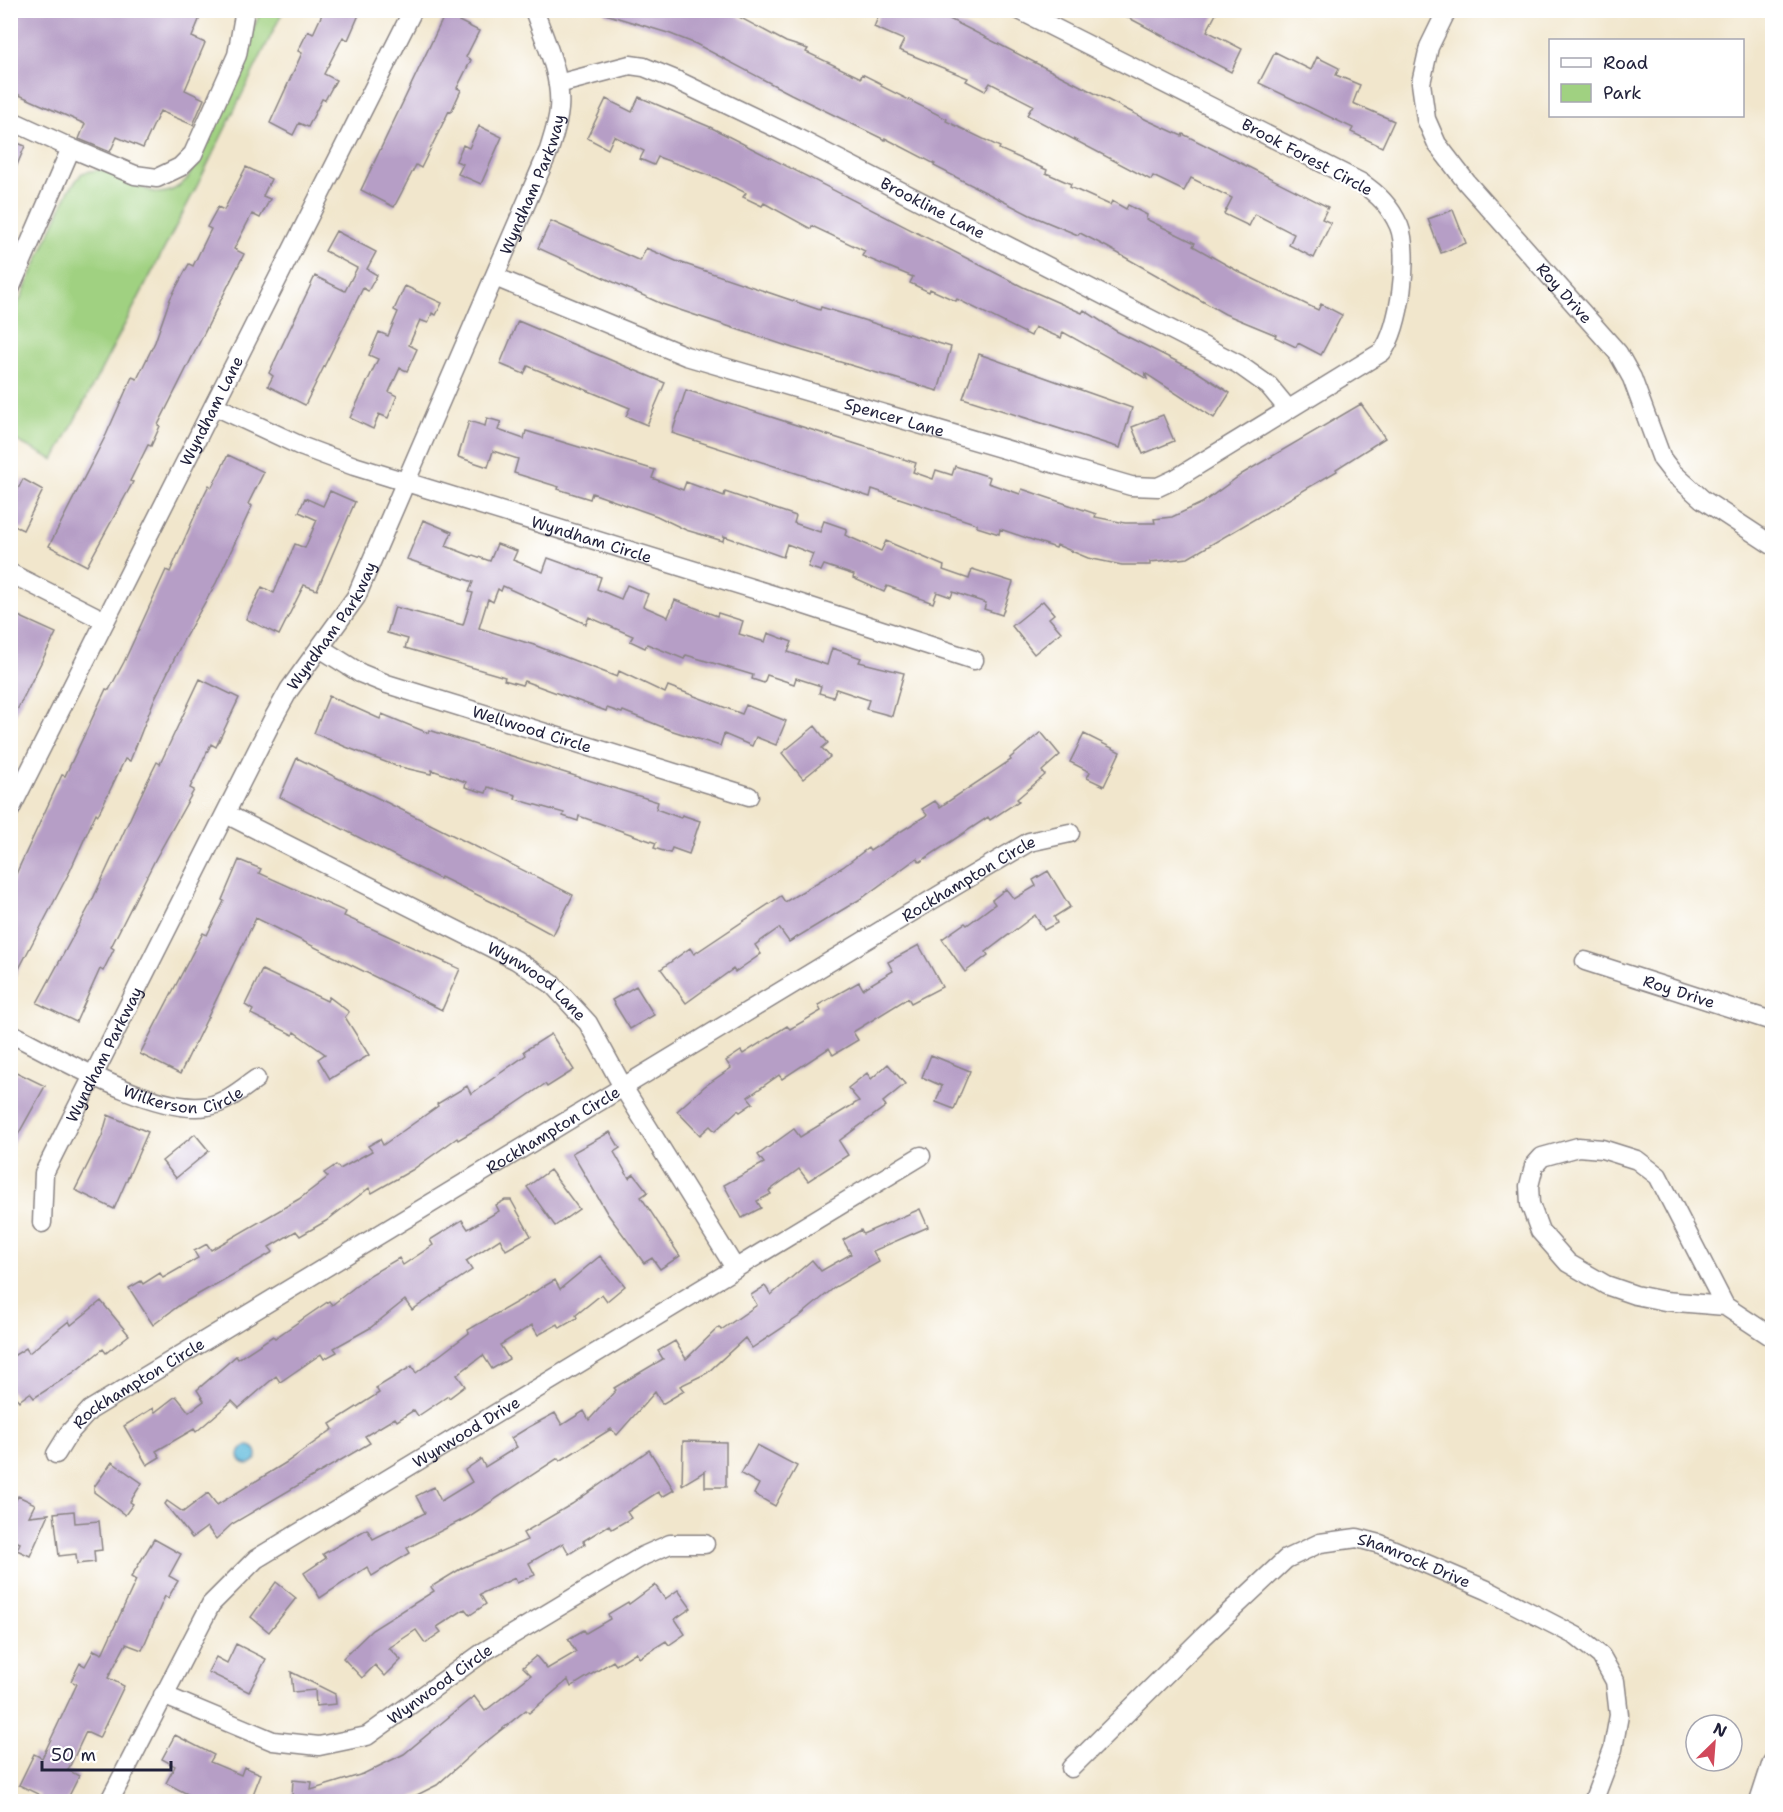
<svg xmlns="http://www.w3.org/2000/svg" width="1783" height="1812" font-family="'Shantell Sans',sans-serif">
  <rect width="100%" height="100%" fill="#fff"/>
  <filter id="ink" filterUnits="userSpaceOnUse"><feTurbulence type="fractalNoise" baseFrequency=".0167" numOctaves="2"/><feDisplacementMap in="SourceGraphic" scale="12" xChannelSelector="R" yChannelSelector="G"/><feConvolveMatrix kernelMatrix="1 2 1 2 8 2 1 2 1" color-interpolation-filters="sRGB"/></filter>
  <filter id="wash" filterUnits="userSpaceOnUse"><feTurbulence type="fractalNoise" baseFrequency=".008" numOctaves="4" result="noise"/><feDisplacementMap in="SourceGraphic" scale="24" xChannelSelector="R" yChannelSelector="G"/><feGaussianBlur stdDeviation="1.35" result="paint"/><feColorMatrix in="noise" values="0 0 0 0 0 0 0 0 0 0 0 0 0 0 0 0 0 1.4 0 .05"/><feComposite in="paint" operator="in"/></filter>
  <g filter="url(#wash)">
    <rect width="100%" height="100%" fill="#f1e6cc"/>
    <path fill="#a0d181" stroke="#617a5e" stroke-width="1.5" d="M261,11h22l-85,173 -144,276 -43,-22v-118l58,-130 13,-17c5,-1 13,-3 19,-3 32,3 54,44 87,8z"/>
    <path fill="#5ebadc" stroke="#406e8c" stroke-width="1.5" d="M239 1455a9 9 0 1 1 18 0a9 9 0 1 1-18 0Z"/>
    <g id="blocks">
      <path fill="#b69ec6" d="M10,10h193l-11,27 13,6 -20,47 19,9 -11,26 -33,-14 -17,37 -26,-11 -7,15 -31,-13 6,-15 -75,-33z
        M324,10h37l-13,30 -5,-3 -19,37 12,6 -11,20 -3,-1 -14,28 -9,-4 -6,12 -23,-12 32,-70 -4,-2 10,-20 5,3z
        M605,10h121l60,32 22,7 -2,3 55,26 1,-4 20,10 -1,2 66,33 -1,2 54,26 -1,2 48,21 -1,3 25,11 -1,3 40,18 2,-4 14,8 2,-4 19,10 -1,4 49,24 -2,3 48,27 77,37 3,-6 21,11 -21,40 -23,-12 -2,4 -21,-10 1,-2 -51,-21 -118,-67 -27,-14 -2,2 -48,-20 -96,-49 1,-2 -50,-26v2l-94,-46 -95,-50 -28,-11 -63,-19z
        M881,10h26l10,5 2,-5h13l215,110 35,16 1,-2 145,73 -6,12 9,4 -17,35 -25,-13 5,-11 -39,-20 -6,12 -25,-12 8,-16 -41,-20 -7,13 -31,-15 -2,4 -124,-65 6,-10 -43,-22 -5,8 -19,-10 2,-3 -69,-28 5,-10 -30,-13z
        M1114,10h104l-11,21 35,18 -11,23z
        M445,14l34,17 -13,26 5,3 -14,28 4,2 -10,22 -2,-1 -28,57 -5,-3 -22,42 -33,-17z
        M1275,52l36,18 6,-13 22,11 -3,7 24,10 -7,18 41,18 -12,26 -31,-15 2,-4 -94,-45z
        M639,97l71,30 313,160 59,26 2,-3 32,21 80,40 34,22 -16,25 -69,-45 2,6 -84,-47 -2,6 -26,-11 -4,9 -74,-37 -1,2 -26,-12 -1,3 -19,-9 3,-6 -51,-21 3,-5 -53,-25 -1,3 -47,-26 -2,3 -19,-9 3,-4 -30,-15 -58,-21 -4,8 -14,-6 4,-8 -30,-15 -6,13 -21,-11 19,-39 26,13z
        M479,126l23,11 -21,47 -23,-10 5,-10 -7,-3 7,-16 6,3z
        M10,140l15,6 -15,36z
        M246,167l25,12 -8,17 7,3 -10,19 -8,-4 -18,35 10,5 -86,171 2,1 -9,20 -3,-1 -18,36 3,1 -46,84 -38,-20 57,-111 26,-58 5,2 18,-37 15,-43 19,-35 4,2 18,-37 -4,-2 11,-20 6,3z
        M1453,210l13,33 -25,10 -13,-34z
        M551,221l89,40 6,-13 30,13 144,49 1,-3 130,40 -13,44 -145,-43 -131,-44 -124,-56z
        M336,231l40,21 -9,17 10,6 -9,16 -5,-3 -58,117 -37,-19 5,-10 -4,-3 46,-97 30,15 12,-23 -32,-17z
        M405,286l37,17 -6,12 -4,-2 -4,10 -8,-3 -11,25 8,4 -10,22 -7,-3 -11,24 8,4 -9,22 -9,-4 -6,15 -23,-11 28,-59 -9,-4 10,-23 9,4 10,-24 -4,-2z
        M518,321l147,62 -18,42 -21,-9 4,-8 -102,-42 -4,8 -24,-10z
        M979,354l153,54 -12,40 -157,-50z
        M686,390l230,73 -3,9 20,7 3,-9 16,5 3,-9 35,11 -2,6 32,11 2,-5 74,25 -1,3 30,6h30l-1,-4 18,-2 30,-14 40,-29 119,-70 24,34 -49,31 1,2 -149,87 -38,4v3h-28l-34,-7 -31,-13 -1,3 -56,-19 -1,5 -22,-7v-3l-105,-35 -2,8 -198,-64z
        M1163,415l11,26 -31,13 -11,-27z
        M487,418l14,4 -3,8 26,9 2,-8 129,39 -3,8 31,12 3,-8 38,14 1,-4 71,24 -2,7 26,9 4,-11 23,8 -2,6 36,16 5,-10 58,25 -1,4 26,9 3,-10 41,13 -11,33 -18,-6 2,-6 -33,-11 -2,5 -14,-5 -4,11 -46,-17 -3,6 -31,-14 1,-3 -30,-10 -3,6 -13,-4 5,-13 -26,-10 -4,13 -59,-21 -1,5 -37,-11 -29,-14 -65,-23 -2,6 -32,-10 1,-2 -45,-14 4,-14 -25,-8 -5,16 -30,-10 11,-36 16,5z
        M228,455l36,17 -16,32 4,2 -36,77 -32,56 -30,61 -24,61 -5,-2 -27,56 -2,-2 -26,58 -60,115v-99l52,-112 3,1 41,-87 3,1 15,-28 42,-92 4,2 33,-75 6,-12 3,2z
        M23,479l20,11 -20,40 -13,-6v-34l6,3z
        M330,491l25,11 -38,88 -13,-5 -25,50 -33,-16 16,-32 12,6 21,-49 10,4 12,-28 -18,-8 6,-14 18,8z
        M423,520l29,12 -6,14 26,10 1,-1 17,6 7,-17 20,7 -4,9 30,12 5,-14 53,19 -4,12 24,10 6,-14 21,9 -5,12 25,11 7,-17 42,16 1,-3 25,8 -4,13 26,8 3,-9 24,9 -4,10 39,13 5,-17 29,10 -2,4 45,11 -12,43 -26,-7 3,-9 -33,-11 -3,8 -14,-4 2,-7 -25,-8 -2,6 -27,-9 -3,8 -12,-4 1,-4 -67,-20 -2,4 -37,-15 -2,4 -15,-7 3,-5 -44,-19 -3,7 -83,-38 -2,5 -3,-2 -5,13 -5,-3 -9,29 55,17 83,32 2,-6 46,22 3,-7 74,28 4,-9 40,16 -10,24 -20,-8 -4,9 -28,-12 -4,12 -50,-16 -47,-19 -1,2 -15,-5 -1,3 -82,-30 -2,4 -18,-5 1,-3 -100,-29 3,-9 -21,-6 8,-26 68,18 10,-32 -4,-1 4,-10 -66,-23z
        M1043,601l11,13 -5,4 12,14 -27,22 -22,-28z
        M14,614l42,19 -46,91v-102z
        M200,679l39,19 -23,49 -5,-3 -21,44 4,2 -38,68 -45,89 3,2 -11,22 -3,-2 -24,53 -39,-19 54,-100 56,-121 10,-20 3,2z
        M329,696l51,23 2,-5 46,19 1,-3 229,72 -2,7 25,9 1,-3 18,6 -11,33 -17,-6 -2,5 -16,-5 2,-5 -77,-27 -1,5 -15,-5 1,-3 -49,-14 1,-4 -28,-8 -2,6 -21,-6 1,-5 -34,-12 -1,4 -35,-8 -50,-19 -32,-14z
        M815,726l13,17 -6,5 8,9 -27,22 -21,-26z
        M1041,732l19,23 -18,16 3,4 -28,24 2,2 -29,19 -2,-3 -68,45 -3,-4 -55,40 -73,44 -10,-14 -24,17 6,9 -26,18 -2,-3 -47,34 -25,-34 29,-21 4,6 87,-58 4,6 58,-35 25,-19 2,3 57,-36 -5,-6 13,-8 5,6 71,-47 -1,-2z
        M1084,734l36,18 -16,34 -17,-8 3,-6 -20,-10z
        M297,758l276,137 -20,40 -55,-30 -57,-28 -1,2 -160,-82z
        M239,860l22,9 -2,4 87,39 -2,4 116,53 -18,41 -186,-92 -76,156 -40,-20 63,-121 4,2 17,-34 -2,-1z
        M1048,871l22,36 -16,10 3,6 -13,7 -9,-15 -49,37 2,3 -23,17 -23,-33 23,-16 2,2 28,-21 -3,-4 14,-11 8,10 22,-13 -3,-6z
        M919,945l23,42 -31,16 -3,-5 -55,34 5,8 -25,15 -4,-7 -47,31 -3,-4 -31,22 5,6 -13,9 -2,-2 -23,21 -5,-5 -10,9 -23,-24 28,-25 26,-18 -5,-7 15,-10 2,3 44,-28 3,3 31,-18 -3,-6 41,-23 4,7 30,-18 -5,-9z
        M262,970l65,31 2,-4 20,15 -4,5 24,38 -39,24 -12,-20 7,-5 -31,-22 -1,3 -42,-21 2,-4 -8,-5z
        M636,986l18,29 -24,14 -18,-29z
        M551,1034l23,36 -27,17 -2,-3 -53,36 -34,20 -1,-2 -45,32 -40,23 -3,-5 -43,33 -26,15 -4,-5 -27,16 4,5 -92,52 -28,21 -24,-37 12,-7 2,3 17,-11 3,5 35,-20 -4,-7 13,-7 4,6 88,-51 29,-22 -4,-4 12,-8 4,4 32,-18 -4,-5 12,-7 3,6 55,-39 -1,-2 30,-18 4,8 55,-39 -2,-4z
        M931,1055l39,16 -16,38 -18,-7 6,-16 -20,-9z
        M888,1064l17,20 -22,18 3,4 -47,35 9,14 -40,26 -9,-12 -30,22 2,3 -14,7 4,7 -19,10 -18,-33 40,-22 -6,-8 36,-26 6,8 59,-36 -11,-13 19,-15 4,6z
        M10,1069l35,17 -35,63z
        M108,1115l40,17 -34,77 -39,-19 27,-54z
        M610,1132l10,16 -6,4 15,26 5,-4 14,18 -7,5 39,59 -20,13 -8,-11 -8,5 -37,-50 -35,-60z
        M195,1134l14,17 -33,27 -14,-17z
        M550,1170l29,39 -24,17 -28,-39z
        M505,1200h6l20,36 -25,14 -6,-11 -34,22 6,9 -60,40 -7,-10 -35,28 -36,20 3,4 -13,7 -3,-5 -41,28 -4,-6 -37,32 -7,-7 -36,31 -2,-3 -38,22 4,6 -13,8 -23,-39 29,-18 2,4 21,-16 13,16 15,-11 -7,-11 39,-34 2,3 35,-23 2,2 54,-37 3,4 38,-30 29,-17 4,7 30,-20 -3,-5 32,-20 6,9 31,-18 -3,-6z
        M920,1209l8,18 -55,24 6,11 -44,25 -35,29 -48,32 -7,-10 -38,35 -27,13 4,5 -22,13 -7,-12 -38,43 -6,-6 -51,32 -2,-3 -90,59 -61,31 3,5 -38,23 -5,-9 -47,31 -16,-25 22,-15 -3,-4 44,-25 6,10 52,-26 -9,-17 18,-9 7,14 31,-19 -7,-12 16,-11 4,8 32,-20 -6,-9 18,-11 26,-14 7,12 22,-14 5,9 27,-30 -2,-2 49,-29 -5,-8 17,-10 11,18 33,-32 2,3 36,-25 -6,-10 14,-9 6,9 41,-35 9,11 30,-17 -8,-14 18,-10 2,4z
        M600,1256l25,30 -18,15 -5,-7 -26,21 1,3 -17,10 -2,-4 -20,11 -6,-10 -32,20 9,14 -17,10 -9,-14 -26,20 8,11 -16,12 -1,-2 -30,20 -4,-6 -17,11 -2,-3 -30,18 5,7 -138,81 -16,15 -9,-12 -15,11 -27,-34 2,-3 16,11 25,-19 9,12 70,-43 46,-33 -3,-5 49,-31 -3,-5 36,-22 4,7 53,-40 -1,-3 87,-50 5,9z
        M101,1301l28,34 -23,18 -3,-4 -30,24 -39,25 -4,-5 -11,8 -9,-11v-32l16,-10 3,5 40,-32 2,4z
        M683,1441l43,1v45h-21v-16l-23,14z
        M757,1445l40,21 -22,40 -21,-12 5,-10 -18,-10z
        M649,1450l25,40 -12,7 -4,-5 -31,20 4,6 -19,11 -3,-4 -26,16 2,3 -16,10 -6,-11 -34,20 6,12 -18,8 -2,-5 -35,16 6,10 -16,11 -5,-6 -28,18 4,5 -16,11 -9,-13 -27,18 12,12 -16,16 -10,-11 -13,13 -19,-20 29,-28 62,-39 -3,-4 31,-19 65,-28 -4,-7 49,-29z
        M112,1462l30,21 -12,19 3,2 -8,11 -31,-23v-5z
        M18,1496l17,8 -6,12 20,-2 -19,42 -13,-6 3,-7 -10,-4v-27z
        M74,1511l1,12 24,-2 3,29 -8,1 1,11 -18,2 -1,-10 -17,2 -5,-43z
        M154,1539l27,15 -12,22 9,5 -10,17 -3,-2 -23,54 -16,-6 -18,34 16,8 -25,52 -13,-6 -18,38 11,6 -13,26h-29l3,-7 -21,-10 15,-31 8,4 35,-74 -6,-3 9,-18 5,3 9,-16 8,4 34,-74 -5,-3z
        M276,1582l20,16 -27,34 -18,-15z
        M655,1585l10,14 13,-9 13,18 -16,11 10,15 -16,11 -3,-4 -27,17 -3,-6 -20,13 -3,-4 -42,26 -3,-7 -39,33 -3,-3 -50,40 -39,35 -34,17h-117l-1,-4 7,-2 1,-16 19,2 -1,8 52,-16 41,-20 70,-58 11,15 46,-36 -8,-8 13,-11 11,13 29,-17 -8,-13 16,-9 2,3 24,-14 -2,-5 20,-12 1,2z
        M236,1644l30,15 -17,33 -41,-20 8,-15 11,6z
        M291,1672l44,22 1,10 -20,2 -1,-16 -22,2z
        M175,1735l39,20 -4,7 31,13 3,-8 17,7 -11,28h-47l-37,-19 9,-17 -13,-7z"/>
    </g>
  </g>
  <g filter="url(#ink)">
    <use href="#blocks" fill-opacity="0" stroke="#8a8484" stroke-width="1.5"/>
    <g fill="none" stroke-linecap="round" stroke-linejoin="round">
      <defs>
        <g id="minor">
          <path id="s1" d="M1447,10l-18,37 -8,36 5,36 11,25 30,39 151,170 14,25 30,81 10,13 30,27 70,46"/>
          <path id="s2" d="M558,84l72,-19 14,2 32,13 119,57 443,227 31,22 19,23"/>
          <path d="M10,120l61,28 -61,141"/>
          <path d="M71,148l64,27 22,3 23,-11 13,-13 44,-99 8,-45"/>
          <path id="s3" d="M495,277l191,79 445,130 27,1 17,-8 207,-127c18,-22 28,-99 17,-126 -9,-20 -21,-32 -39,-44l-341,-172"/>
          <path id="s4" d="M215,406l88,41 51,19 426,131 194,63"/>
          <path d="M10,573l95,48"/>
          <path id="s5" d="M320,648l40,25 27,11 362,112"/>
          <path id="s6" d="M10,810l403,-800"/>
          <path id="s7" d="M226,814l290,146 36,24 36,39 35,64 112,181"/>
          <path id="s8" d="M1585,961l187,60"/>
          <path id="s9" d="M10,1033c48,24 146,83 198,73 18,-3 34,-17 48,-27"/>
          <path id="s10" d="M42,1223l2,-50 230,-456 15,-27 67,-93 193,-447c4,-13 9,-27 10,-41 3,-33 -14,-68 -25,-99"/>
          <path d="M1725,1306l-60,-5 -30,-6 -29,-10 -38,-22 -28,-32 -10,-27 -1,-18 5,-20 8,-9 36,-10 24,2 35,11 21,16 67,130 47,31"/>
          <path id="s11" d="M56,1454l13,-21 21,-23 863,-523 76,-45 41,-9"/>
          <path id="s12" d="M163,1695l110,46 46,5 48,-10 118,-85 158,-95 27,-12h35"/>
          <path id="s13" d="M1071,1768l132,-131 83,-78 34,-16 37,-5 23,6 107,46 89,46 25,20 14,25 4,34 -6,34 -20,53"/>
          <path id="s14" d="M109,1802l102,-198 45,-45 665,-403"/>
          <path d="M1759,1802l13,-40"/>
        </g>
      </defs>
      <use href="#minor" stroke="#8a8484" stroke-width="21"/>
      <use href="#minor" stroke="#fff" stroke-width="18"/>
    </g>
  </g>
  <g text-anchor="middle" dominant-baseline="central" stroke-width="4.5" stroke-linejoin="round" paint-order="stroke">
    <g font-size="16" fill="#22223b" stroke="#fff">
      <text transform="translate(1307 157) rotate(28)">Brook Forest Circle</text>
      <text stroke="none"><textPath href="#s10" startOffset="1155">Wyndham Parkway</textPath></text>
      <text stroke="none"><textPath href="#s2" startOffset="410">Brookline Lane</textPath></text>
      <text stroke="none"><textPath href="#s1" startOffset="338">Roy Drive</textPath></text>
      <text stroke="none"><textPath href="#s6" startOffset="447">Wyndham Lane</textPath></text>
      <text stroke="none"><textPath href="#s3" startOffset="424">Spencer Lane</textPath></text>
      <text stroke="none"><textPath href="#s4" startOffset="400">Wyndham Circle</textPath></text>
      <text stroke="none"><textPath href="#s10" startOffset="669">Wyndham Parkway</textPath></text>
      <text stroke="none"><textPath href="#s5" startOffset="228">Wellwood Circle</textPath></text>
      <text stroke="none"><textPath href="#s11" startOffset="1083">Rockhampton Circle</textPath></text>
      <text stroke="none"><textPath href="#s7" startOffset="354">Wynwood Lane</textPath></text>
      <text stroke="none"><textPath href="#s8" startOffset="99">Roy Drive</textPath></text>
      <text stroke="none"><textPath href="#s10" startOffset="183">Wyndham Parkway</textPath></text>
      <text stroke="none"><textPath href="#s9" startOffset="189">Wilkerson Circle</textPath></text>
      <text stroke="none"><textPath href="#s11" startOffset="597">Rockhampton Circle</textPath></text>
      <text stroke="none"><textPath href="#s11" startOffset="111">Rockhampton Circle</textPath></text>
      <text stroke="none"><textPath href="#s14" startOffset="532">Wynwood Drive</textPath></text>
      <text stroke="none"><textPath href="#s13" startOffset="436">Shamrock Drive</textPath></text>
      <text stroke="none"><textPath href="#s12" startOffset="304">Wynwood Circle</textPath></text>
    </g>
  </g>
  <rect width="1783" height="1812" fill="none" stroke="#fff" stroke-width="36"/>
  <rect x="1549" y="39" width="195" height="78" fill="#ffffff" stroke="#a7a7b1" stroke-width="1.5"/>
  <rect x="1561" y="58" width="30" height="9" fill="#ffffff" stroke="#a7a7b1" stroke-width="1.5"/>
  <text x="1603" y="69" font-size="18" fill="#22223b">Road</text>
  <rect x="1561" y="84" width="30" height="18" fill="#a0d181" stroke="#a7a7b1" stroke-width="1.5"/>
  <text x="1603" y="99" font-size="18" fill="#22223b">Park</text>
  <g transform="translate(1714 1743) rotate(25)"><circle r="28" fill="#ffffff" stroke="#a7a7b1" stroke-width="1.5"/>
  <path d="M0-4.5L10 22L0 15L-10 22Z" fill="#d1495b"/>
  <text y="-9" font-size="16" font-weight="bold" text-anchor="middle" fill="#22223b">N</text>
  </g>
  <path d="M42 1761v9h129v-9" fill="none" stroke="#22223b" stroke-width="3"/>
  <text x="51" y="1761" font-size="18" fill="#22223b" stroke="#ffffff" stroke-width="4.5" paint-order="stroke">50 m</text>
</svg>
